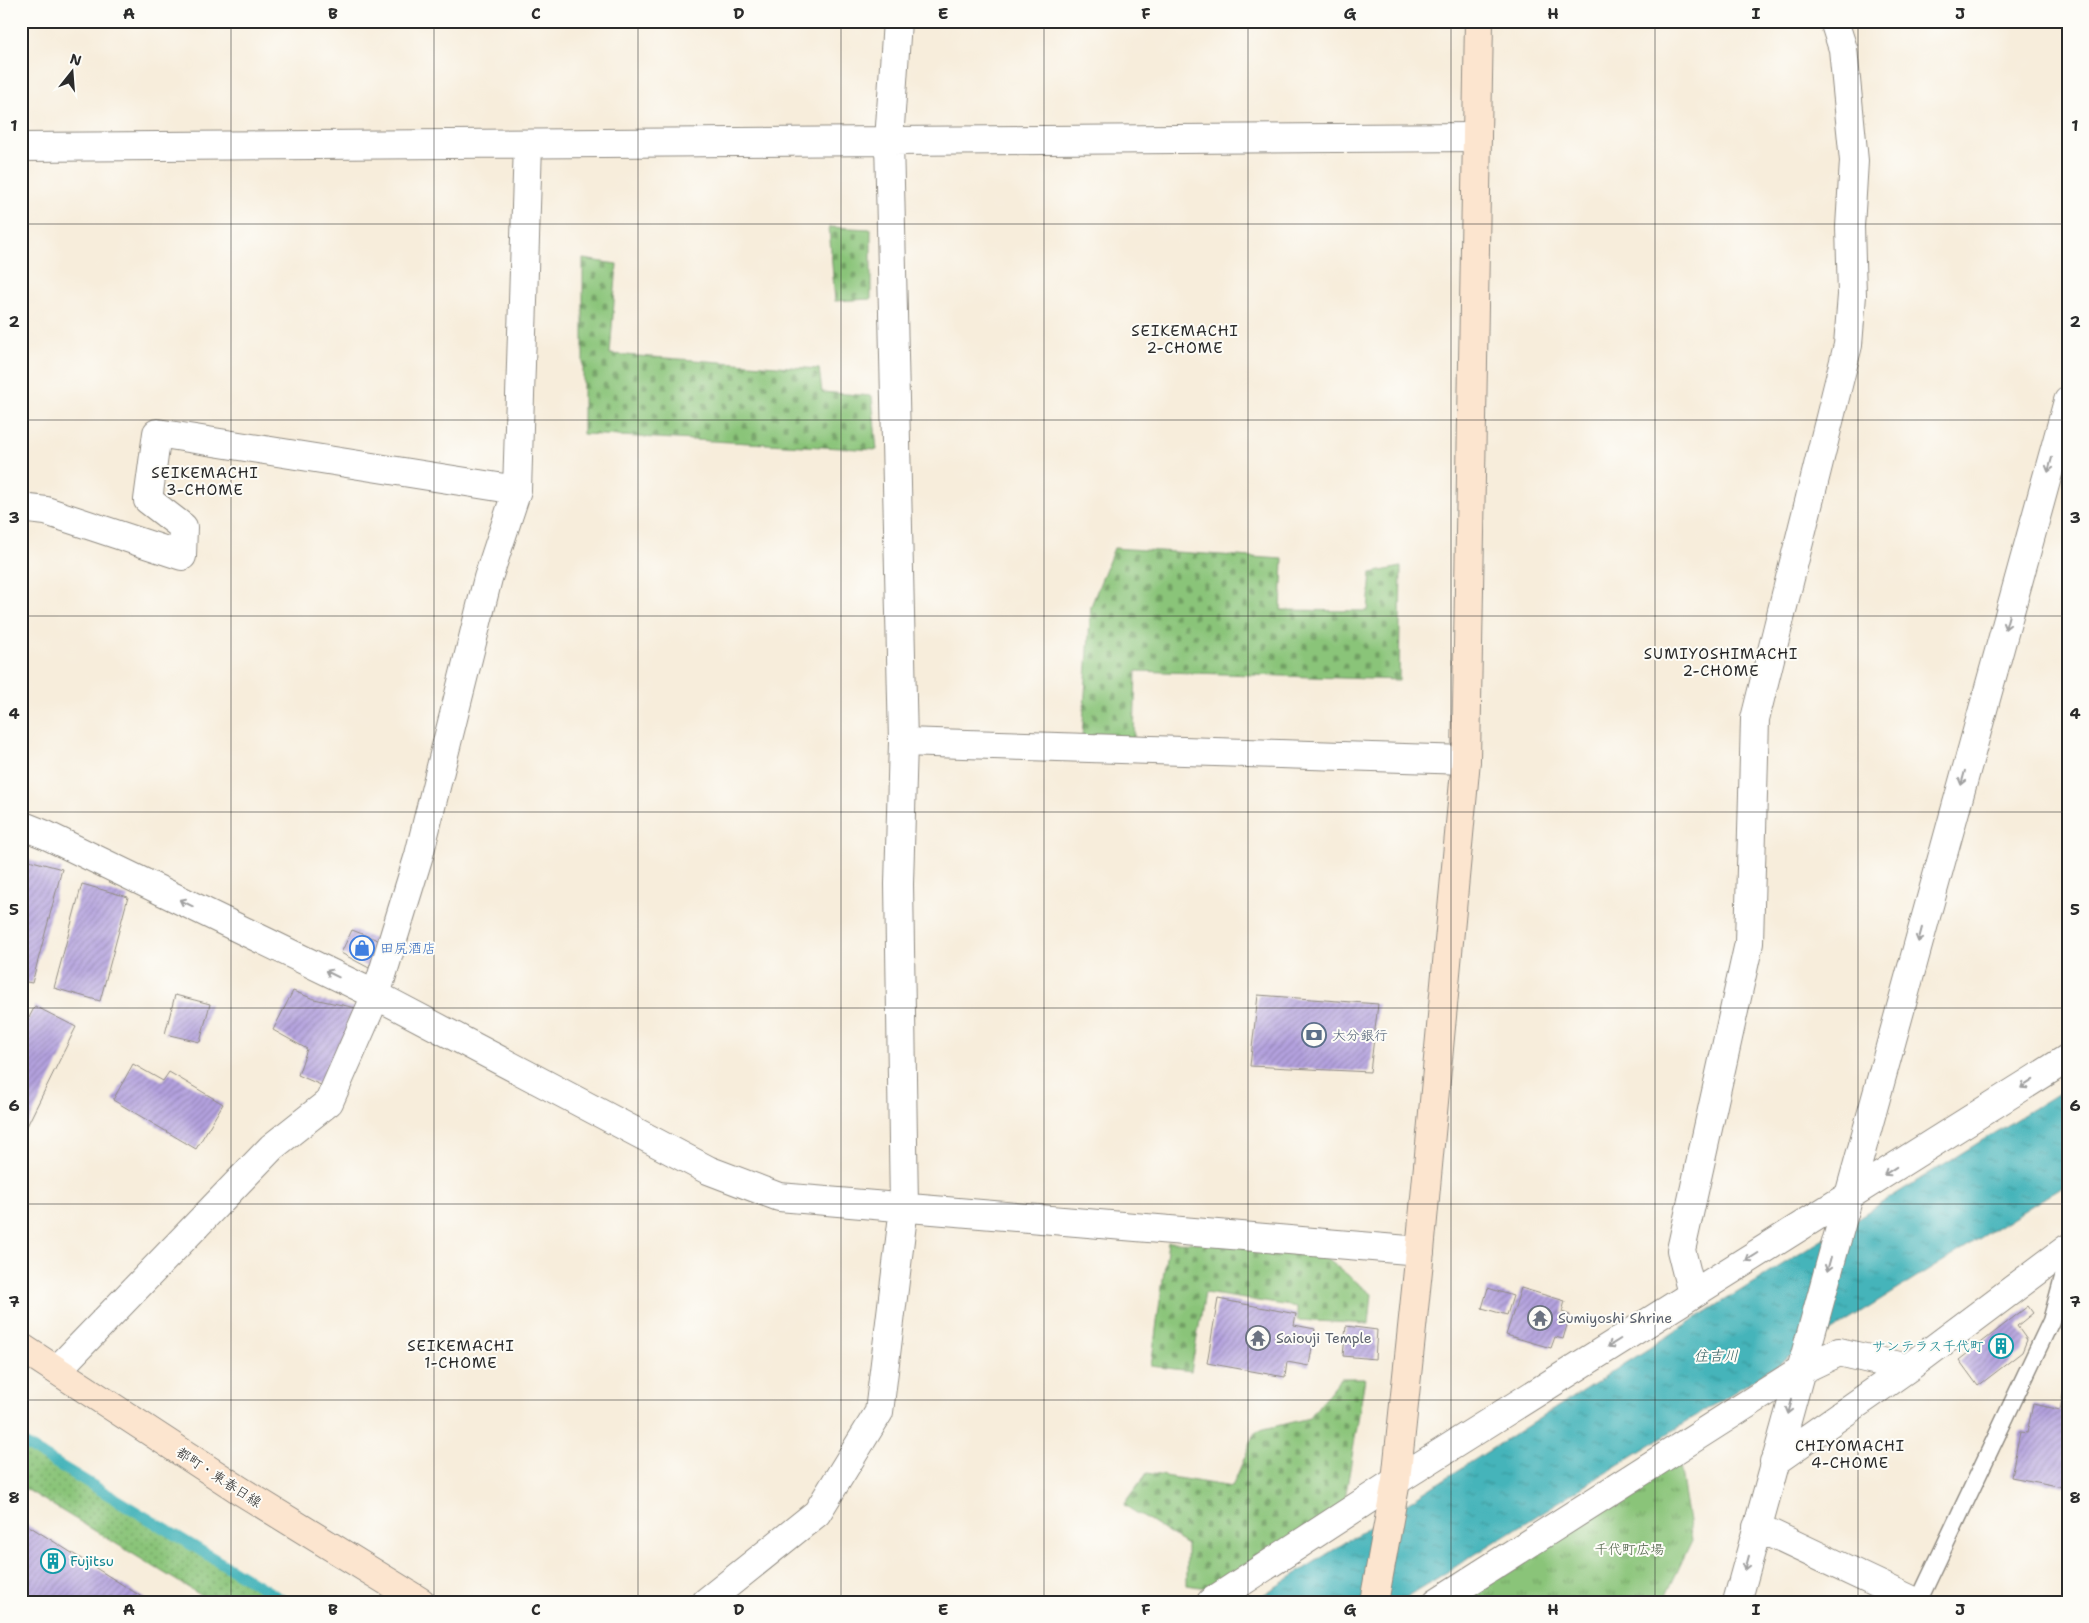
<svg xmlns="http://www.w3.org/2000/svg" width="2089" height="1623" font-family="'Shantell Sans','Klee One',sans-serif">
  <defs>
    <pattern id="grass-dots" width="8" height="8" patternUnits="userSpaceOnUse" patternTransform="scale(1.25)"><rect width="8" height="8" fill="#8ac479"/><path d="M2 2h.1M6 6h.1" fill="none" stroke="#719f63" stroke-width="1.8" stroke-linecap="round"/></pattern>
    <pattern id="cemetery-stones" width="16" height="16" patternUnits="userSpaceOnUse" patternTransform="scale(1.25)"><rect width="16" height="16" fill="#8ac479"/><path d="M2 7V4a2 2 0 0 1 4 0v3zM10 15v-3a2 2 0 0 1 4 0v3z" fill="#719f63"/></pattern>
    <pattern id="park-tufts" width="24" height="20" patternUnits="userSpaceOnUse" patternTransform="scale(1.25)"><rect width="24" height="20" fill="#8ac479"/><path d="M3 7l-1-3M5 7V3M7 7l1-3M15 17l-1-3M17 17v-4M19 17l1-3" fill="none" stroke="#719f63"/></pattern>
    <pattern id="water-ripples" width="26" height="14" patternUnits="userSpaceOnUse" patternTransform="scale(1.25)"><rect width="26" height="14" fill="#44b4ba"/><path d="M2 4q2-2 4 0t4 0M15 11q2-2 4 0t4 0" fill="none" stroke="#399397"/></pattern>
    <pattern id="building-hatch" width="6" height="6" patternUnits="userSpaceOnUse" patternTransform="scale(1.25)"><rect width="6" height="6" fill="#b3a1de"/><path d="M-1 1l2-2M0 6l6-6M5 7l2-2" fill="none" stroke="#9283b4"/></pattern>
  </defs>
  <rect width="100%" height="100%" fill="#fdfcf7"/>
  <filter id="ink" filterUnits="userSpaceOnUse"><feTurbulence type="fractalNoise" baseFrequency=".02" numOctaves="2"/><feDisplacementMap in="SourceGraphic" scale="10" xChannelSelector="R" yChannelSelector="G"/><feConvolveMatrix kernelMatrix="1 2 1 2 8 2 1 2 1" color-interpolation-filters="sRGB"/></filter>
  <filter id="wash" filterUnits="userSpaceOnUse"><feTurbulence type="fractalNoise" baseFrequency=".0096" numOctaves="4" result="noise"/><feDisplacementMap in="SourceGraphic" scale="20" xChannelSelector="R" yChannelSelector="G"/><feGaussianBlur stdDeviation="1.12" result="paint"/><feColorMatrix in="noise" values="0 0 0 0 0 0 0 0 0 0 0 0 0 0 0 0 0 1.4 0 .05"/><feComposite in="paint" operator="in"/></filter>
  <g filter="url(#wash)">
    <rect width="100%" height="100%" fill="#f7eddb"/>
    <path fill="url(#grass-dots)" stroke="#5a7852" d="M21,1442l265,160h-74l-191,-116z"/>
    <path fill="url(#cemetery-stones)" stroke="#5a7852" d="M829,227l42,2v70l-36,2z
      M583,259l34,5 -7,90 209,15 3,23 50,4 5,54 -294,-16z
      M1114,548l169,11 -2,51 87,1 3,-38 30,-6 -2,113 -263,-9 -2,67 -52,-1 9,-131z
      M1168,1242l140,2 64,50 -3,30 -72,-4v-13l-92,-14 -14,78 -40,-5z
      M1341,1378h24l-21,127 -132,84 -25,-4v-40l-63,-40 23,-32 85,14 24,-56 53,-13z"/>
    <path fill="url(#park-tufts)" stroke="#5a7852" d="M1678,1453l14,87 -29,62h-210z"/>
    <path fill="url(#water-ripples)" stroke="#387072" d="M2068,1087v96l-669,419h-147l446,-285z"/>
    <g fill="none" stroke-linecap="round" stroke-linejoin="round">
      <path stroke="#44b4ba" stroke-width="11" d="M21,1442l265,160"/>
    </g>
    <g id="blocks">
      <path fill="url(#building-hatch)" d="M25,859l37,10 -30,114 -11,-2v-107z
        M82,884l46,13 -28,104 -46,-13z
        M352,930l31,12 -14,26 -28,-15z
        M293,991l21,8 47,10 -38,77 -25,-11 9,-26 -34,-19z
        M175,995l35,9 -10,38 -35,-8z
        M1258,995l120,9 -8,68 -120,-6z
        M35,1006l41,21 -49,99 -6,-3v-90z
        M133,1064l30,17 6,-9 54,32 -27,45 -83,-49z
        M1488,1288l25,8 -6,19 -25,-7z
        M1521,1288l44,13 -3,11 8,3 -7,24 -8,-2 -4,11 -45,-13z
        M1218,1299l78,15 -2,11 21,4 -6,37 -22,-4 -2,15 -78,-14z
        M2028,1306l5,7 -16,13 10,14 -5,12 -44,34 -19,-26z
        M1346,1326l31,4 -2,29 -32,-3z
        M2067,1375l1,113 -57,-11 9,-45 7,1 6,-29 27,6z
        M21,1521l129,81h-129z"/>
    </g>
  </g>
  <g filter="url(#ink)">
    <use href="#blocks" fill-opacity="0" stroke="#918c83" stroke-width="1"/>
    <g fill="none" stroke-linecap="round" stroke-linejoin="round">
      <defs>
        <path id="lane" d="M1918,1602l133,-281 17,-62"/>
        <path id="street" d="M21,147l1456,-10
          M21,508l25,3 136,45 1,-29 -35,-27 9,-67 360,57
          M903,742l563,18
          M21,825l25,10 330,160 332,175 71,27 641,54
          M1692,1294l-11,-44 68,-307 6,-224 93,-374 4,-50 -2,-68 4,-66 -11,-112 -9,-28
          M57,1370l215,-223 57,-45 47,-107 43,-140 69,-277 29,-88 11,-346
          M1774,1462l134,-94 160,-120
          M1757,1527l159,75
          M706,1602l111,-89 62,-101 25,-205 -5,-323 4,-142 -14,-601 8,-120
          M1211,1602l185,-121 672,-423
          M1437,1602l362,-231 40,-19 69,16
          M1737,1602l331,-1201"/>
        <path id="secondary" d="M21,1347l220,144 180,111
          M1374,1602l22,-121 24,-230 46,-491 13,-739"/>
      </defs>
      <use href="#lane" stroke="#918c83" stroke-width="19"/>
      <use href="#street" stroke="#918c83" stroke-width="30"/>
      <use href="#secondary" stroke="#918c83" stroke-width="30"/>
      <use href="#lane" stroke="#fff" stroke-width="16"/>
      <use href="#street" stroke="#fff" stroke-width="28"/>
      <use href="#secondary" stroke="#fce5cf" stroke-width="28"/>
    </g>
    <defs><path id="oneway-shaft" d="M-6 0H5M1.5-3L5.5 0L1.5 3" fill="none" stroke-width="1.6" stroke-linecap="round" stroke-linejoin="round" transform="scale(1.25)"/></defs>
    <g stroke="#a0a0a0">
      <use href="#oneway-shaft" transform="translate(2050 465) rotate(105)"/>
      <use href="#oneway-shaft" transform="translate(2007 622) rotate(105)"/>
      <use href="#oneway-shaft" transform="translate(1963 778) rotate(105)"/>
      <use href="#oneway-shaft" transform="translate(186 903) rotate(-154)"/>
      <use href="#oneway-shaft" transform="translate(1920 935) rotate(105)"/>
      <use href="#oneway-shaft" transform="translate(332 974) rotate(-154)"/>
      <use href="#oneway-shaft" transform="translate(2027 1084) rotate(147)"/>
      <use href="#oneway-shaft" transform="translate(1890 1171) rotate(147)"/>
      <use href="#oneway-shaft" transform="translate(1752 1257) rotate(148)"/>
      <use href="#oneway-shaft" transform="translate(1829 1264) rotate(105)"/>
      <use href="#oneway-shaft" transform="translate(1614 1343) rotate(148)"/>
      <use href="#oneway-shaft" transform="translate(1790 1407) rotate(105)"/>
      <use href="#oneway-shaft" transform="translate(1747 1563) rotate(105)"/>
    </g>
  </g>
  <path fill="none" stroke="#2b2b2b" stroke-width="1" stroke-opacity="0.55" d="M231,21v1581M434,21v1581M638,21v1581M841,21v1581M1044,21v1581M1248,21v1581M1451,21v1581M1655,21v1581M1858,21v1581M21,224h2047M21,420h2047M21,616h2047M21,812h2047M21,1008h2047M21,1204h2047M21,1400h2047"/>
  <defs>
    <symbol id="shop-ring" viewBox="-11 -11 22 22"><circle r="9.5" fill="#fdfcf7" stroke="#3f7fe0" stroke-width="1.5"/><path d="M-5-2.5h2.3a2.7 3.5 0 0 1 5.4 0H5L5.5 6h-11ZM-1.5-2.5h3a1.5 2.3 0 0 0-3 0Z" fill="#3f7fe0"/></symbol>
    <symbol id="bank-ring" viewBox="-11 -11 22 22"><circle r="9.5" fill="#fdfcf7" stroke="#5c6f8a" stroke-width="1.5"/><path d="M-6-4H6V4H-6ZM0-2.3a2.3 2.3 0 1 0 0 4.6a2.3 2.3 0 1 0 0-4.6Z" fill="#5c6f8a"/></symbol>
    <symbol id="temple-ring" viewBox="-11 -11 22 22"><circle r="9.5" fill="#fdfcf7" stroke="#6b7280" stroke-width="1.5"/><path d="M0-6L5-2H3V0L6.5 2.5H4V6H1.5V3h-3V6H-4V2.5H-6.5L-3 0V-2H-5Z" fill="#6b7280"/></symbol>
    <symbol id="building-ring" viewBox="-11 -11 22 22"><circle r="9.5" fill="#fdfcf7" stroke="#0f9aa8" stroke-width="1.5"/><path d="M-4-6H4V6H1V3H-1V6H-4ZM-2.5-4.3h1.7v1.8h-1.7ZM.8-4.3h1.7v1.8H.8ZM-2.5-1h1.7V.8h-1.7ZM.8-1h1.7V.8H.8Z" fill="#0f9aa8"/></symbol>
  </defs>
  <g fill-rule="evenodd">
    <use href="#shop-ring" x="348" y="934" width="28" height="28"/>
    <use href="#bank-ring" x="1300" y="1021" width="28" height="28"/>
    <use href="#temple-ring" x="1526" y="1304" width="28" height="28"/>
    <use href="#temple-ring" x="1244" y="1324" width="28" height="28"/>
    <use href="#building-ring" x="1987" y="1332" width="28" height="28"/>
    <use href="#building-ring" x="39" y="1547" width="28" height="28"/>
  </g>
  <g text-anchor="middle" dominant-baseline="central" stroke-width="4" stroke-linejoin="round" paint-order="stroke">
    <g font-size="14" fill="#366cbe" stroke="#fdfcf7" text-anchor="start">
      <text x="380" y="948">田尻酒店</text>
    </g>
    <g font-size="14" fill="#4e5e75" stroke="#fdfcf7" text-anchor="start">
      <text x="1332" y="1035">大分銀行</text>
    </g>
    <g font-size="14" fill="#5b616d" stroke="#fdfcf7" text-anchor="start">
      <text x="1558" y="1318">Sumiyoshi Shrine</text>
      <text x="1276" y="1338">Saiouji Temple</text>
    </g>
    <g font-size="14" fill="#0d838f" stroke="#fdfcf7" text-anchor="end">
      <text x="1984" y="1346">サンテラス千代町</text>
      <text x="70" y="1561" text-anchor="start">Fujitsu</text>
    </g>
    <g font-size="14" fill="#2b2b2b" stroke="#fdfcf7">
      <text transform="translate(219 1477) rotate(33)">都町・東春日線</text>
    </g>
    <g font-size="14" fill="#4c6146" stroke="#fdfcf7">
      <text x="1629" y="1549">千代町広場</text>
    </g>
    <g font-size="15" letter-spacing="1" fill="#2b2b2b" stroke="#fdfcf7">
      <text x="1185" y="331">SEIKEMACHI<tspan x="1185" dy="17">2-CHOME</tspan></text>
      <text x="205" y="473">SEIKEMACHI<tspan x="205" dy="17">3-CHOME</tspan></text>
      <text x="1721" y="654">SUMIYOSHIMACHI<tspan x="1721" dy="17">2-CHOME</tspan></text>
      <text x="461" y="1346">SEIKEMACHI<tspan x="461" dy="17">1-CHOME</tspan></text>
      <text x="1850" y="1446">CHIYOMACHI<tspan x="1850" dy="17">4-CHOME</tspan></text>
    </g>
    <g font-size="15" font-style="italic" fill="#356264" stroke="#fdfcf7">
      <text x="1716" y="1356">住吉川</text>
    </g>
  </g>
  <rect width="2089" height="1623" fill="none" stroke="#fdfcf7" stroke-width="55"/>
  <g transform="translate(72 72) rotate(17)" stroke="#fdfcf7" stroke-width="4" paint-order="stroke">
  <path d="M0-4L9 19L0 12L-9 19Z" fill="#2b2b2b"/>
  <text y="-8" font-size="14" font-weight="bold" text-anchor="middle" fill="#2b2b2b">N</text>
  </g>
  <rect x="28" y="28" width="2034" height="1568" fill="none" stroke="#2b2b2b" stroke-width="2"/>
  <g font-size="16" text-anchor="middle" font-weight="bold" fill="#2b2b2b">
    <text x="129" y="19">A</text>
    <text x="333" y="19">B</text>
    <text x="536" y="19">C</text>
    <text x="739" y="19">D</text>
    <text x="943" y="19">E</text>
    <text x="1146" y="19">F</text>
    <text x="1350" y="19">G</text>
    <text x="1553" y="19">H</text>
    <text x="1756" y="19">I</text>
    <text x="1960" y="19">J</text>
    <text x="14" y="131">1</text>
    <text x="2075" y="131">1</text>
    <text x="14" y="327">2</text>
    <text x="2075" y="327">2</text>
    <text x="14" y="523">3</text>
    <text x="2075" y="523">3</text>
    <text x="14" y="719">4</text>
    <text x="2075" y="719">4</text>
    <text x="14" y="915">5</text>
    <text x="2075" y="915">5</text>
    <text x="14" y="1111">6</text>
    <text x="2075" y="1111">6</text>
    <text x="14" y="1307">7</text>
    <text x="2075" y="1307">7</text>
    <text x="14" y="1503">8</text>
    <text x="2075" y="1503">8</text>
    <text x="129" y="1615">A</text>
    <text x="333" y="1615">B</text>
    <text x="536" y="1615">C</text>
    <text x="739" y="1615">D</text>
    <text x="943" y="1615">E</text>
    <text x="1146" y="1615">F</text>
    <text x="1350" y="1615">G</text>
    <text x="1553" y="1615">H</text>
    <text x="1756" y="1615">I</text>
    <text x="1960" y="1615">J</text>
  </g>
</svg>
